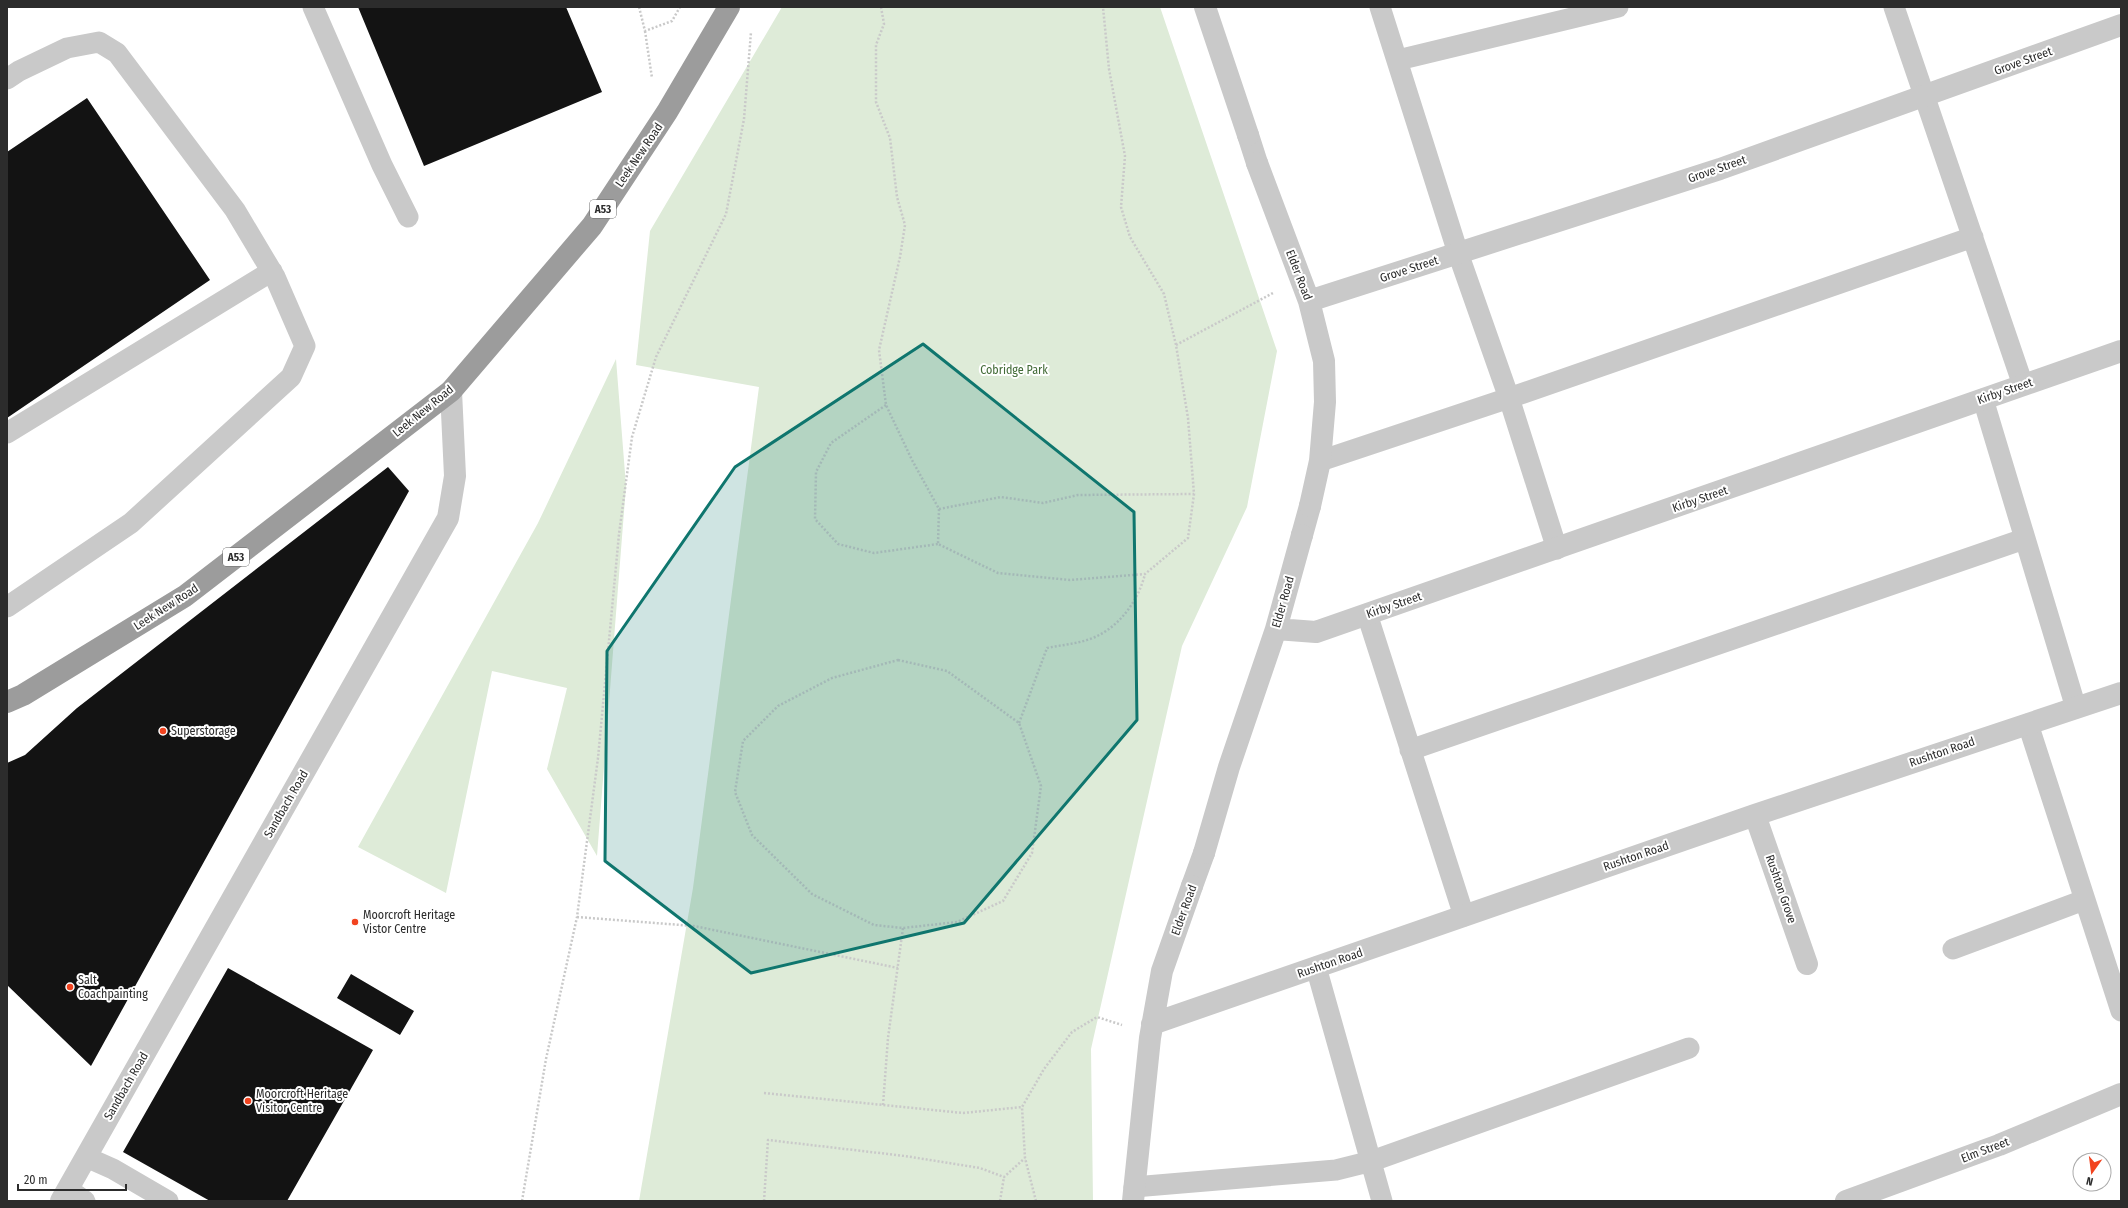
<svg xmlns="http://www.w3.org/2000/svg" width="2128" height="1208" font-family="'Fira Sans Condensed',sans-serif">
  <rect width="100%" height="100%" fill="#fff"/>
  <path fill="#deebd8" d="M782,7h378l117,344 -30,156 -65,139 -91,403 2,152h-454l54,-313 66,-501 -123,-22 14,-134z
    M616,359l10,127 -29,370 -50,-87 20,-81 -75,-17 -46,222 -88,-46 180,-324z"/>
  <path fill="#131313" d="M358,7h208l36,85 -178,74z
    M87,98l123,182 -203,138v-266z
    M388,467l21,24 -318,575 -84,-81v-222l18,-8 52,-47z
    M228,968l145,82 -86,151h-77l-87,-49z
    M351,974l63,37 -14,24 -63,-37z"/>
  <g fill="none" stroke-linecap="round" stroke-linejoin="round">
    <path stroke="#c9c9c9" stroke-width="2.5" stroke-dasharray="2 2" stroke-linecap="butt" d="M639,7l6,24 27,-10 8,-14
      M881,7l3,17 -8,21v57l14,36 7,59 8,28 -5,32 -21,93 7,55 26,55 27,49 -1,35 60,29 72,7 75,-6 43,-36 6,-44 -6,-76 -12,-73 -12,-51 -34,-57 -9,-30 4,-51 -16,-87 -6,-62
      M645,31l7,47
      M1176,345l97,-52
      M886,405l-55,38 -15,29 -1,47 23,25 36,9 64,-9
      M939,509l62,-12 42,6 35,-8 116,-1
      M898,660l49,11 72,52 22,63 -9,67 -29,48 -46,21 -54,6 -29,-3 -62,-31 -60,-59 -17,-43 8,-51 35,-35 54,-28z
      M1019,723l28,-75c14,-3 29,-4 43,-9 28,-10 48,-37 55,-65
      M577,917l117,9 204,42
      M764,1093l199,20 59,-6
      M883,1105l5,-67 15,-110
      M522,1201l24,-142 31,-142 21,-159 21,-224 13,-97 24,-80 70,-143 18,-95 7,-87
      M764,1201l4,-61 137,16 75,12 24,9 21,-19
      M1000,1201l4,-24
      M1036,1201l-11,-43 -3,-51 22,-38 28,-37 25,-15 25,8"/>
    <path stroke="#c9c9c9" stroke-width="21" d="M313,7l69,158 26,52
      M1380,7l78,246 51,145 48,151
      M1894,7l129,378
      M1398,60l220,-53
      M7,79l12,-8 48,-23 32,-6 18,11 118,157 40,67 30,69 -14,31 -160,146 -124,84
      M1983,399l93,309
      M7,433l265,-162
      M1320,461l189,-63 464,-161
      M1367,614l97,302
      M2028,724l93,287
      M1410,750l614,-211
      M1953,949l131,-49
      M1316,967l66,234
      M86,1157l27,12 55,32
      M1134,1187l202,-17 36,-9 317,-113
      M68,1189l17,12"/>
    <path stroke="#c9c9c9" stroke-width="22" d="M1248,135l9,28
      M1302,535l8,-29
      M1192,886l12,-33"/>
    <path stroke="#c9c9c9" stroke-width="22" d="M1205,7l43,128
      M1257,163l52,138 15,60 1,41 -5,59 -10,45
      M1309,301l411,-132 401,-144
      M1276,629l40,3 805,-281
      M1755,815l52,149
      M1204,853l25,-86 47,-138 26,-94
      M1152,1024l603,-209 366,-122
      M1133,1201l17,-163 12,-67 30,-85
      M1846,1201l153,-56 122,-51"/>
    <path stroke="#c9c9c9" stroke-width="22" d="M61,1201l387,-683 7,-42 -4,-85"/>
    <path stroke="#9c9c9c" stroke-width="22" d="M7,702l16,-7 162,-99 266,-205 141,-165 75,-114 62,-105"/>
  </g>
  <path fill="#0f766e" fill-opacity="0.2" stroke="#0f766e" stroke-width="3" stroke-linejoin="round" d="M923,344l211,168 3,208 -173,203 -213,50 -146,-112 2,-210 128,-184z"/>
  <g fill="#f2431f" stroke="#fff" stroke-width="1.5">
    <circle cx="163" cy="731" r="4"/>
    <circle cx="355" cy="922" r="4"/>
    <circle cx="70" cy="987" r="4"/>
    <circle cx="248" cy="1101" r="4"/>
  </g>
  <g text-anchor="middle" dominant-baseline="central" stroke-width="4" stroke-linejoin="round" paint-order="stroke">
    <g fill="#fff" stroke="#6b6b6b" stroke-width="1">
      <rect x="590" y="200" width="26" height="18" rx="3"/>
      <rect x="223" y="548" width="26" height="18" rx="3"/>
    </g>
    <g font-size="11" font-weight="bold" fill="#2c2c2c">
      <text x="603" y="209">A53</text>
      <text x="236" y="557">A53</text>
    </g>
    <g font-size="12" fill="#2c2c2c" stroke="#fff">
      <text transform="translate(2023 61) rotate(-20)">Grove Street</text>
      <text transform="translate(639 155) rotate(-56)">Leek New Road</text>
      <text transform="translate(1717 169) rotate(-19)">Grove Street</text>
      <text transform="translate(1409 269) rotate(-18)">Grove Street</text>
      <text transform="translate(1299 275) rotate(69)">Elder Road</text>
      <text transform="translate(2005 391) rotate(-19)">Kirby Street</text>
      <text transform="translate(423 411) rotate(-39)">Leek New Road</text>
      <text transform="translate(1700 499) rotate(-19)">Kirby Street</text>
      <text transform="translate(1283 602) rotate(-74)">Elder Road</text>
      <text transform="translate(1394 605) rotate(-19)">Kirby Street</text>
      <text transform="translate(166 607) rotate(-33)">Leek New Road</text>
      <text transform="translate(1942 752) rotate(-19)">Rushton Road</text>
      <text transform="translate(286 804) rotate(-60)">Sandbach Road</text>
      <text transform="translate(1636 856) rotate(-19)">Rushton Road</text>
      <text transform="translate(1781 889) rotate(71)">Rushton Grove</text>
      <text transform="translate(1184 910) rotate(-70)">Elder Road</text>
      <text transform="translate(1330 963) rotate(-19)">Rushton Road</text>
      <text transform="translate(126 1086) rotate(-60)">Sandbach Road</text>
      <text transform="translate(1985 1150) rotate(-21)">Elm Street</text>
    </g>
    <g font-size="12" fill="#426b37" stroke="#fff">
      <text x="1014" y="370">Cobridge Park</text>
    </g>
    <g font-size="12" fill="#2c2c2c" stroke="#fff" text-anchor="start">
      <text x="171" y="731">Superstorage</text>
      <text x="363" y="915">Moorcroft Heritage<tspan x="363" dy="14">Vistor Centre</tspan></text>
      <text x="78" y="980">Salt<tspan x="78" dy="14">Coachpainting</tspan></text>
      <text x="256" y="1094">Moorcroft Heritage<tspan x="256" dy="14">Visitor Centre</tspan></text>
    </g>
  </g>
  <rect width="2128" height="1208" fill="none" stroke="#2c2c2c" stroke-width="16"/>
  <g transform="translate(2092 1172) rotate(194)"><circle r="19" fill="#ffffff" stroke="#ababab"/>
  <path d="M0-3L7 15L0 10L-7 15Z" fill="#f2431f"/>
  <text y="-6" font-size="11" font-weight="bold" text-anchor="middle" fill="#2c2c2c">N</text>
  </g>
  <path d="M18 1184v6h108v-6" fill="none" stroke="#2c2c2c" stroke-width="2"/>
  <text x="24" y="1184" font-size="12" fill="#2c2c2c" stroke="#ffffff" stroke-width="3" paint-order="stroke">20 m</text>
</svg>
